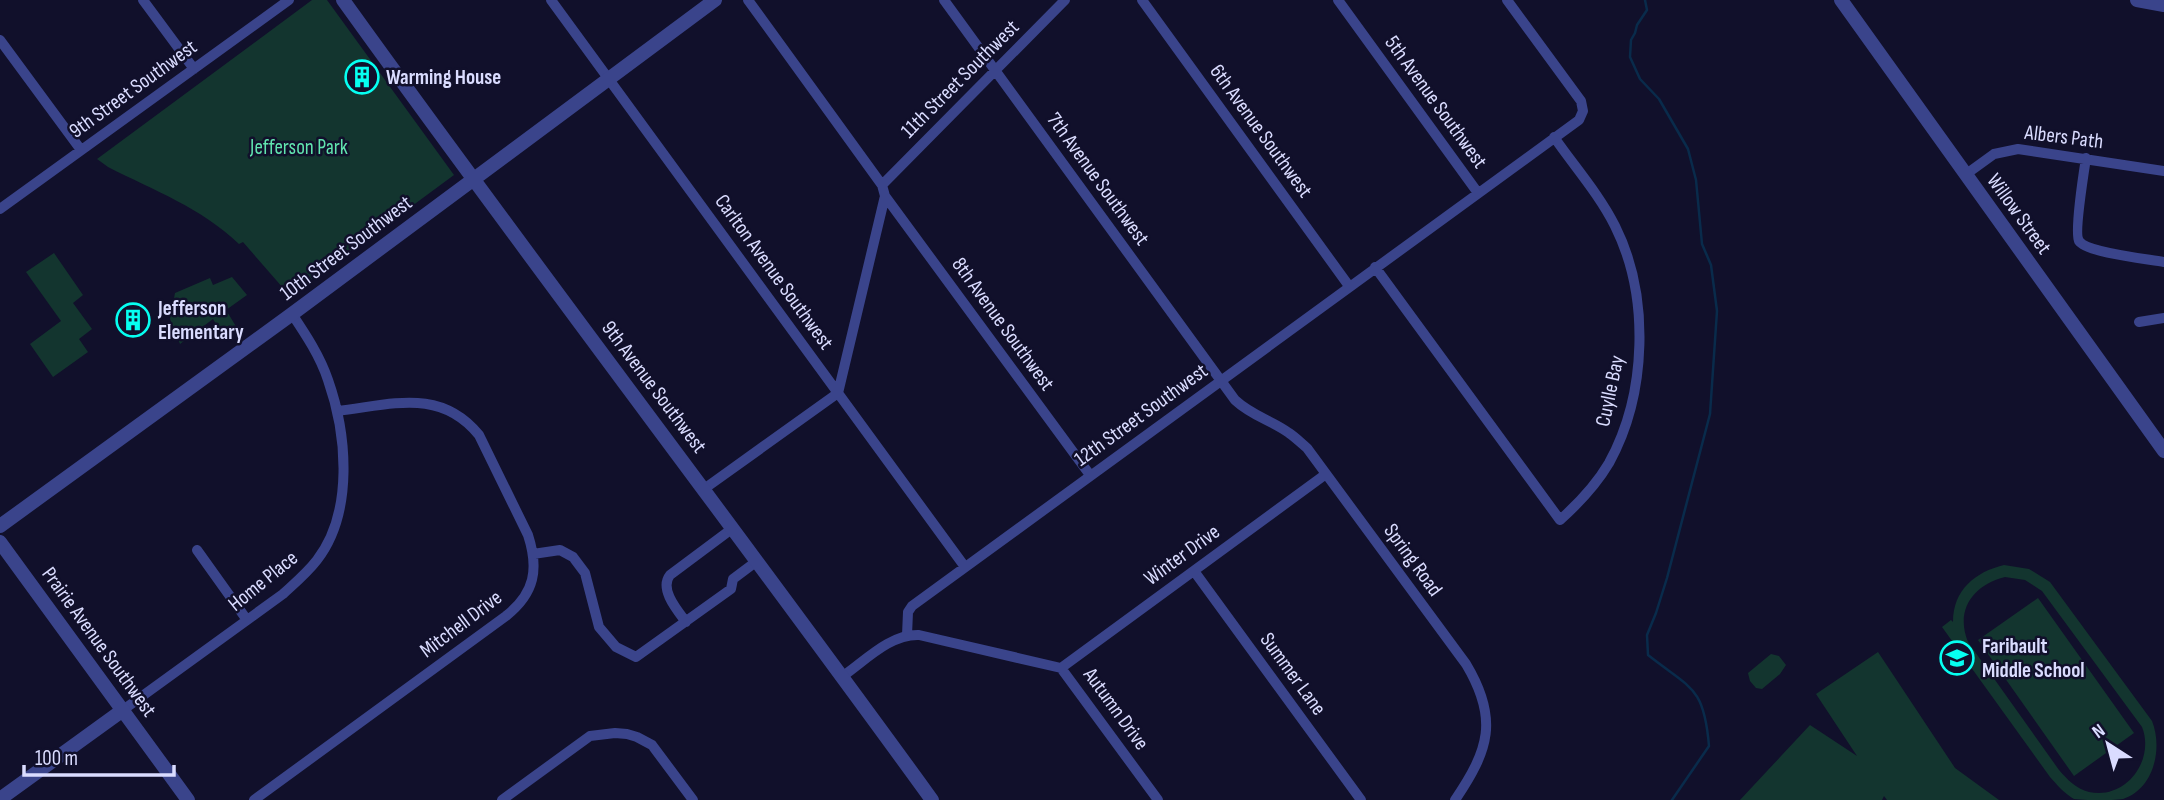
<svg xmlns="http://www.w3.org/2000/svg" width="2164" height="800" font-family="'Sofia Sans Condensed',sans-serif">
  <rect width="100%" height="100%" fill="#11102b"/>
  <path fill="#13352f" fill-rule="evenodd" d="M312,0h15l127,175 -164,121 -47,-54 -4,2c-39,-37 -84,-53 -131,-77l-11,-8z
    M54,253l29,42 -10,8 19,26 -13,10 9,13 -35,25 -23,-33 31,-23 -35,-49z
    M232,277l15,18 -21,15 11,18 -13,9 -11,-18 -33,25 -10,-25 5,-26 35,-15 3,7z
    M2004,565l25,4 21,13 102,139c11,27 2,68 -29,78 -7,1 -15,1 -22,1 -8,0 -19,0 -27,-1 -9,-5 -17,-14 -24,-22l-108,-150 9,-7 2,2c0,-32 22,-50 51,-57zM2005,577l20,3 17,11 100,136c13,32 -15,73 -53,65 -13,-3 -22,-13 -30,-22l-91,-128c-13,-32 5,-57 37,-65z
    M2038,598l96,135 -60,43 -96,-136z
    M1878,652l77,116 44,32h-112l-3,-4 -2,4h-142l70,-75 47,31 -41,-62z
    M1771,654l8,2 7,9 -6,9 -18,15 -6,-1 -6,-7 -2,-8z"/>
  <g fill="none" stroke-linecap="round" stroke-linejoin="round">
    <path stroke="#092b4b" stroke-width="2.5" d="M1645,0l2,10 -10,15 -2,8 -4,7 -1,17 10,22 19,20 29,50 8,31 6,64 9,21 6,46 -7,103 -43,164 -11,35 -9,22 1,20c43,34 56,31 61,91l-37,54"/>
    <path stroke="#3a448b" stroke-width="10" d="M143,0l51,69
      M551,0l414,567
      M748,0l134,185 3,11 205,279
      M944,0l291,400c17,16 36,20 54,33 6,4 12,10 18,15l159,216c33,55 23,86 -11,136
      M1142,0l207,286
      M1338,0l140,193
      M0,40l81,110
      M2086,158c-2,13 -12,76 -7,83 8,12 69,18 85,21
      M1965,175l29,-21 24,-5 146,22
      M882,185l183,-185
      M0,209l289,-209
      M1375,267l185,253c19,-17 36,-35 49,-57 38,-69 41,-167 6,-237 -16,-32 -41,-60 -61,-89
      M2139,322l25,-4
      M704,489l134,-96 47,-197
      M197,550l50,70
      M533,554l27,-4 13,7 12,16 14,54 17,20 20,10 95,-68 2,-10 24,-18
      M1194,571l167,229
      M686,622c-9,-12 -27,-33 -16,-47l63,-47
      M907,635l1,-23 4,-6 667,-486 4,-9 -2,-10 -74,-101
      M1061,668l265,-194
      M843,676c23,-16 47,-42 76,-41l142,33 97,132
      M123,710l160,-116c12,-11 24,-21 34,-34 37,-48 30,-126 11,-180 -8,-24 -22,-45 -36,-66
      M254,800l252,-184c29,-23 33,-47 22,-81l-49,-100c-39,-48 -88,-30 -142,-24
      M502,800l88,-64 25,-3 12,1 10,3 15,8 41,55"/>
    <path stroke="#3a448b" stroke-width="14" d="M343,0c193,269 395,532 589,800
      M1841,0l323,451
      M2137,0l27,5
      M0,526l292,-212 423,-314
      M0,542l188,258
      M0,799l123,-89"/>
  </g>
  <defs>
    <symbol id="building-ring" viewBox="-11 -11 22 22"><circle r="9.5" fill="#11102b" stroke="#06fff1" stroke-width="1.5"/><path d="M-4-6H4V6H1V3H-1V6H-4ZM-2.5-4.3h1.7v1.8h-1.7ZM.8-4.3h1.7v1.8H.8ZM-2.5-1h1.7V.8h-1.7ZM.8-1h1.7V.8H.8Z" fill="#06fff1"/></symbol>
    <symbol id="school-ring" viewBox="-11 -11 22 22"><circle r="9.5" fill="#11102b" stroke="#06fff1" stroke-width="1.5"/><path d="M0-5L7-2L0 1L-7-2ZM-4 1L0 2.5L4 1V4Q0 6-4 4Z" fill="#06fff1"/></symbol>
  </defs>
  <g fill-rule="evenodd">
    <use href="#building-ring" x="343" y="58" width="38" height="38"/>
    <use href="#building-ring" x="114" y="301" width="38" height="38"/>
    <use href="#school-ring" x="1938" y="639" width="38" height="38"/>
  </g>
  <g text-anchor="middle" dominant-baseline="central" stroke-width="5" stroke-linejoin="round" paint-order="stroke">
    <g font-size="21" font-weight="bold" fill="#dadcff" stroke="#11102b" text-anchor="start">
      <text x="386" y="77">Warming House</text>
      <text x="158" y="308">Jefferson<tspan x="158" dy="24">Elementary</tspan></text>
      <text x="1982" y="646">Faribault<tspan x="1982" dy="24">Middle School</tspan></text>
    </g>
    <g font-size="21" fill="#dadcff" stroke="#11102b">
      <text transform="translate(960 79) rotate(-45)">11th Street Southwest</text>
      <text transform="translate(133 89) rotate(-36)">9th Street Southwest</text>
      <text transform="translate(1436 102) rotate(54)">5th Avenue Southwest</text>
      <text transform="translate(1261 131) rotate(54)">6th Avenue Southwest</text>
      <text transform="translate(2064 137) rotate(7)">Albers Path</text>
      <text transform="translate(1098 179) rotate(54)">7th Avenue Southwest</text>
      <text transform="translate(2019 214) rotate(54)">Willow Street</text>
      <text transform="translate(346 248) rotate(-37)">10th Street Southwest</text>
      <text transform="translate(774 272) rotate(54)">Carlton Avenue Southwest</text>
      <text transform="translate(1003 324) rotate(54)">8th Avenue Southwest</text>
      <text transform="translate(654 387) rotate(53)">9th Avenue Southwest</text>
      <text transform="translate(1610 391) rotate(-78)">Cuylle Bay</text>
      <text transform="translate(1141 415) rotate(-36)">12th Street Southwest</text>
      <text transform="translate(1182 555) rotate(-36)">Winter Drive</text>
      <text transform="translate(1413 560) rotate(54)">Spring Road</text>
      <text transform="translate(263 581) rotate(-39)">Home Place</text>
      <text transform="translate(461 624) rotate(-37)">Mitchell Drive</text>
      <text transform="translate(99 642) rotate(54)">Prairie Avenue Southwest</text>
      <text transform="translate(1293 674) rotate(54)">Summer Lane</text>
      <text transform="translate(1116 709) rotate(54)">Autumn Drive</text>
    </g>
    <g font-size="21" fill="#61e4af" stroke="#11102b">
      <text x="299" y="147">Jefferson Park</text>
    </g>
  </g>
  <g transform="translate(2108 744) rotate(324)" stroke="#11102b" stroke-width="5" paint-order="stroke">
  <path d="M0-5L12 26L0 18L-12 26Z" fill="#dadcff"/>
  <text y="-10" font-size="19" font-weight="bold" text-anchor="middle" fill="#dadcff">N</text>
  </g>
  <path d="M24 765v10h150v-10" fill="none" stroke="#dadcff" stroke-width="3.5"/>
  <text x="35" y="765" font-size="21" fill="#dadcff" stroke="#11102b" stroke-width="5" paint-order="stroke">100 m</text>
</svg>
